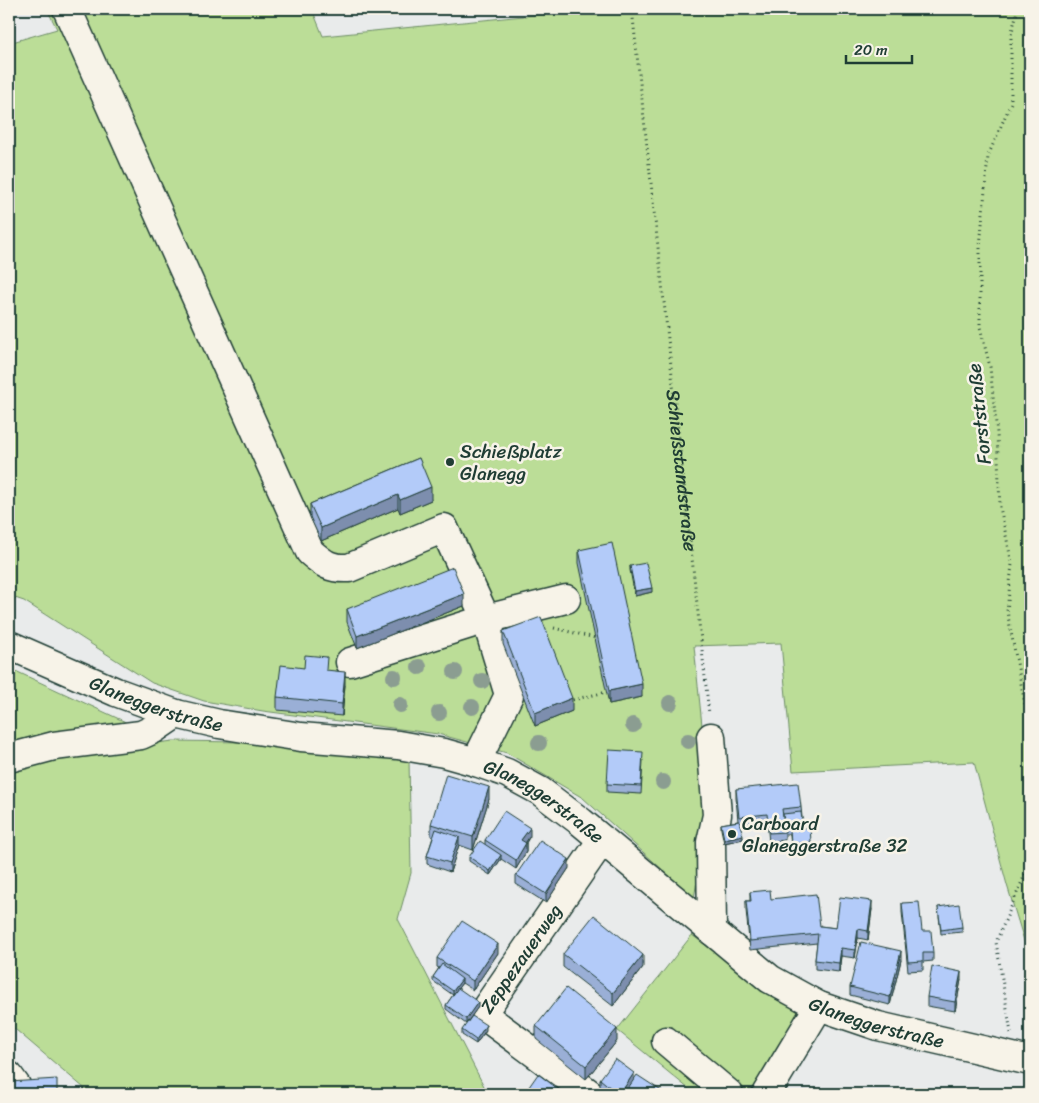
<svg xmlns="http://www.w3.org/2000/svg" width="1039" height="1103" font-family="Sriracha,sans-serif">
  <rect width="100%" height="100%" fill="#e9ebeb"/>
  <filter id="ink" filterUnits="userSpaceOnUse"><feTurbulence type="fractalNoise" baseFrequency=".02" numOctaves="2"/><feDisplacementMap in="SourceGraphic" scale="10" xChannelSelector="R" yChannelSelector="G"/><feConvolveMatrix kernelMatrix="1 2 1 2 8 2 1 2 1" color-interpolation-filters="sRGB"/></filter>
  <g filter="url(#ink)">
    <path fill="#bbdd97" stroke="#6d8d66" d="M47,9h265l11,27 271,-27h436v951l-23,-75 -33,-123 -181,9 -12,-128 -87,3 16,159 -16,93 -111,-100 -76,-45 -69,-19 -175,-23 -59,-10 -52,-18 -128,-82 -15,-5v-553l48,-14z
      M9,668l121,56 -121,24z
      M173,741l69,1 167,17 2,114 -13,46 90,175h-397l-82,-70v-253l66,-17z
      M692,935l57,43 42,27 11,10 -45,79h-62l-78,-64z"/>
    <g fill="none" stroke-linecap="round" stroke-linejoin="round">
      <defs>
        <g id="minor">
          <path d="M67,9l243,543c14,12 20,17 39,16l95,-40 42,91 80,-20"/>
          <path id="s2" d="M9,645l107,47 60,22 43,10 82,13 97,8 46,8 32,9 31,11 33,18 41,31 189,157 49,27 59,20 152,35"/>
          <path d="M350,662l136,-43 23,76 -33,67"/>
          <path d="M711,737l6,78 -6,27 1,89"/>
          <path d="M9,758l45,-12 87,-11 13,-6 22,-15"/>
          <path d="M666,1041l63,53"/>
          <path d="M9,1076l8,11"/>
          <path id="s3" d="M590,1094l-108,-80 120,-174"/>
          <path d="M766,1094l53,-88"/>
        </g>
      </defs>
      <use href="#minor" stroke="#1f3d34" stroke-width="31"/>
      <g stroke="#1f3d34" stroke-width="3" stroke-dasharray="1 4" stroke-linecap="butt">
        <path id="s1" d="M632,9l77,705"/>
        <path d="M1018,9l-7,26v68l-23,53 -8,91v80l10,40 7,66 3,74 12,57 -5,47 23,119"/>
        <path d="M554,628l41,10"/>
        <path d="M568,701l38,-9"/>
        <path d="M1011,1033l-15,-91 34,-79"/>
      </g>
      <use href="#minor" stroke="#f7f3e8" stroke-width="28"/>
    </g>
    <g fill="#8b9d91">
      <circle cx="419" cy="667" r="8"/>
      <circle cx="455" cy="672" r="8"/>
      <circle cx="394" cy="677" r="8"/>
      <circle cx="482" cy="681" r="8"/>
      <circle cx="670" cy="703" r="8"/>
      <circle cx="400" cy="705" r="8"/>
      <circle cx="472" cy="707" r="8"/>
      <circle cx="439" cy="713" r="8"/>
      <circle cx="633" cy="725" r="8"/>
      <circle cx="688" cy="741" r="8"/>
      <circle cx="539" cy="743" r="8"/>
      <circle cx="663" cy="782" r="8"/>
    </g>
    <path fill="#9aafd6" stroke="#1f3d34" d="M419,458l12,42 -31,13 -2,-5 -77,33 -11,-24v-13z
      M579,550l63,147 -33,7 -30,-141z
      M630,566l22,26 -17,4 -5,-26z
      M464,606l-107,42 -10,-26v-13z
      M503,631l69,80 -37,15 -32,-82z
      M327,670l18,15 -3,31 -65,-6v-13z
      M643,760l-2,34 -34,-2v-8z
      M736,789l65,18 2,21 8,14v4l-20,2 -1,-14h-5v6l-16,2 -2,-20 -27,3 3,14 -19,4 -3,-14v-5l17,-3 -2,-23z
      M489,799l-16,51 -14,-5 -9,27 -23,-8v-8l6,-19 -2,-1v-12z
      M530,836l-4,7v9l-10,17 -15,-10 -11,16 -21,-14v-4l16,-12v-5z
      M569,868l-23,35 -30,-19v-9z
      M750,892l21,7 49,27 16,2 36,-19 -4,31 -10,-2 -3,20 -14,-2 -2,16 -24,-3v-9l2,-17 -67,7 -4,-40v-9h4z
      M902,903l20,28 11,22v8l-10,1v8l-15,1 -6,-59z
      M938,907l24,20v5l-21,2z
      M498,953l-25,37 -11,-7 -4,5 20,19 -12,17 -20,-15v-4l7,-10 -20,-14v-4l6,-9 -2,-1v-9z
      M563,954l80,13 -30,39 -50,-39z
      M901,960l-11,45 -40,-10v-8z
      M961,980l-6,31 -28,-5v-9z
      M536,1026l81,15 -31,38 -50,-40z
      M462,1030h24l-10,14 -14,-9z
      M600,1079h34l32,15h-58l-8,-6z"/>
    <path fill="#7d8eae" stroke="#1f3d34" d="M431,487v13l-31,13v-13z
      M398,495v13l-77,33v-13z
      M652,588v4l-17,4v-5z
      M464,594v12l-107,42v-12z
      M345,672v13l-3,31v-12z
      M642,684v13l-33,7v-13z
      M572,698v13l-37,15v-13z
      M489,787v12l-16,51v-13z
      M530,828v8l-9,13v-9z
      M743,835v4l-19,4v-4z
      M459,837v8l-9,27v-9z
      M526,843v9l-10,17v-9z
      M501,855v4l-11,16v-4z
      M569,859v9l-23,35v-9z
      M872,901v8l-4,31v-9z
      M858,929v9l-3,20v-8z
      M498,944v9l-25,37v-9z
      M841,948v8l-2,16v-9z
      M901,951v9l-11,45v-8z
      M643,955v12l-30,39v-13z
      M961,972v8l-6,31v-9z
      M462,979v4l-9,12v-4z
      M478,1002v5l-12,17v-5z
      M486,1025v5l-10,14v-4z
      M617,1029v12l-31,38v-13z
      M634,1073v9l-8,12h-6z"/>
    <path fill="#b3cbf9" stroke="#1f3d34" d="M419,458l12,29 -31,13 -2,-5 -77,33 -11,-24z
      M612,543l30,141 -33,7 -30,-141z
      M646,563l6,25 -17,3 -5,-25z
      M453,567l11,27 -107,42 -10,-27z
      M541,617l31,81 -37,15 -32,-82z
      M305,655l22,2 -1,13 19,2 -3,32 -65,-7 4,-32 23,3z
      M609,750l34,2 -2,34 -34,-2z
      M446,774l43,13 -16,50 -42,-13z
      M798,783l3,24 -19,2 3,23 -16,1 -2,-19 -28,3 -3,-28z
      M504,811l26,17 -9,12 5,3 -10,17 -31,-20z
      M801,812l2,16 7,-1 1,15 -20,2 -1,-15 -6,1 -1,-16z
      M739,821l4,14 -19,4 -3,-15z
      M436,829l23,8 -9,26 -23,-7z
      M540,840l29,19 -23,35 -30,-19z
      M480,841l21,14 -11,16 -21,-14z
      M770,890l1,9 45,-5 4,32 16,2 4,-31 32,4 -4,30 -10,-2 -3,21 -14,-2 -2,15 -24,-3 3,-26 -68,7 -4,-40h5l-1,-9z
      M919,902l3,29h9l2,22h-10v8l-15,1 -6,-59z
      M959,904l3,23 -21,3 -3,-23z
      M594,915l49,40 -30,38 -50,-39z
      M462,921l36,23 -25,37 -36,-23z
      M861,942l40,9 -11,46 -40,-10z
      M442,964l20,15 -9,12 -20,-14z
      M932,966l29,6 -6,30 -28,-5z
      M458,988l20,14 -12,17 -20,-14z
      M566,988l51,41 -31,37 -50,-40z
      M472,1016l14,9 -10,15 -14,-10z
      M615,1059l19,14 -14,21h-2l-18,-15z
      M538,1074l27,20h-41z
      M637,1075l29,19h-42z
      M57,1079v15h-48v-12z
      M930,1090l8,4h-11z"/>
  </g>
  <g fill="#1f3d34" stroke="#f7f3e8" stroke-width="2">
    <circle cx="450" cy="462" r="5"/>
    <circle cx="732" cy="834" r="5"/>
  </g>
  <g text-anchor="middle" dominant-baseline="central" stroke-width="5" stroke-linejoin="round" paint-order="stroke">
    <g font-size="19" fill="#1f3d34" stroke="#f7f3e8">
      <text transform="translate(979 414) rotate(-96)">Forststraße</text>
      <text stroke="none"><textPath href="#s1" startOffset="464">Schießstandstraße</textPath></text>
      <text stroke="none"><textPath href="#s2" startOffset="159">Glaneggerstraße</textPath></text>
      <text stroke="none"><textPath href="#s2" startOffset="564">Glaneggerstraße</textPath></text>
      <text stroke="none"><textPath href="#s3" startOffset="202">Zeppezauerweg</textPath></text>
      <text stroke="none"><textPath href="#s2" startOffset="969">Glaneggerstraße</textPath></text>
    </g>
    <g font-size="19" fill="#1f3d34" stroke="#f7f3e8" text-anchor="start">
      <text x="460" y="451">Schießplatz<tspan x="460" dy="22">Glanegg</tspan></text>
      <text x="742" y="823">Carboard<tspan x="742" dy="22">Glaneggerstraße 32</tspan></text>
    </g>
  </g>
  <rect width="1039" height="1103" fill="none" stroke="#f7f3e8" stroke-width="30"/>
  <rect x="15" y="15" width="1009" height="1073" fill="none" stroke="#1f3d34" stroke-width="2" filter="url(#ink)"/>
  <path d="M846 55v8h66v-8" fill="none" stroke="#1f3d34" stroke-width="2.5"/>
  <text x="854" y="55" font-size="15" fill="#1f3d34" stroke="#f7f3e8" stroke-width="4" paint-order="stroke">20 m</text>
</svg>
